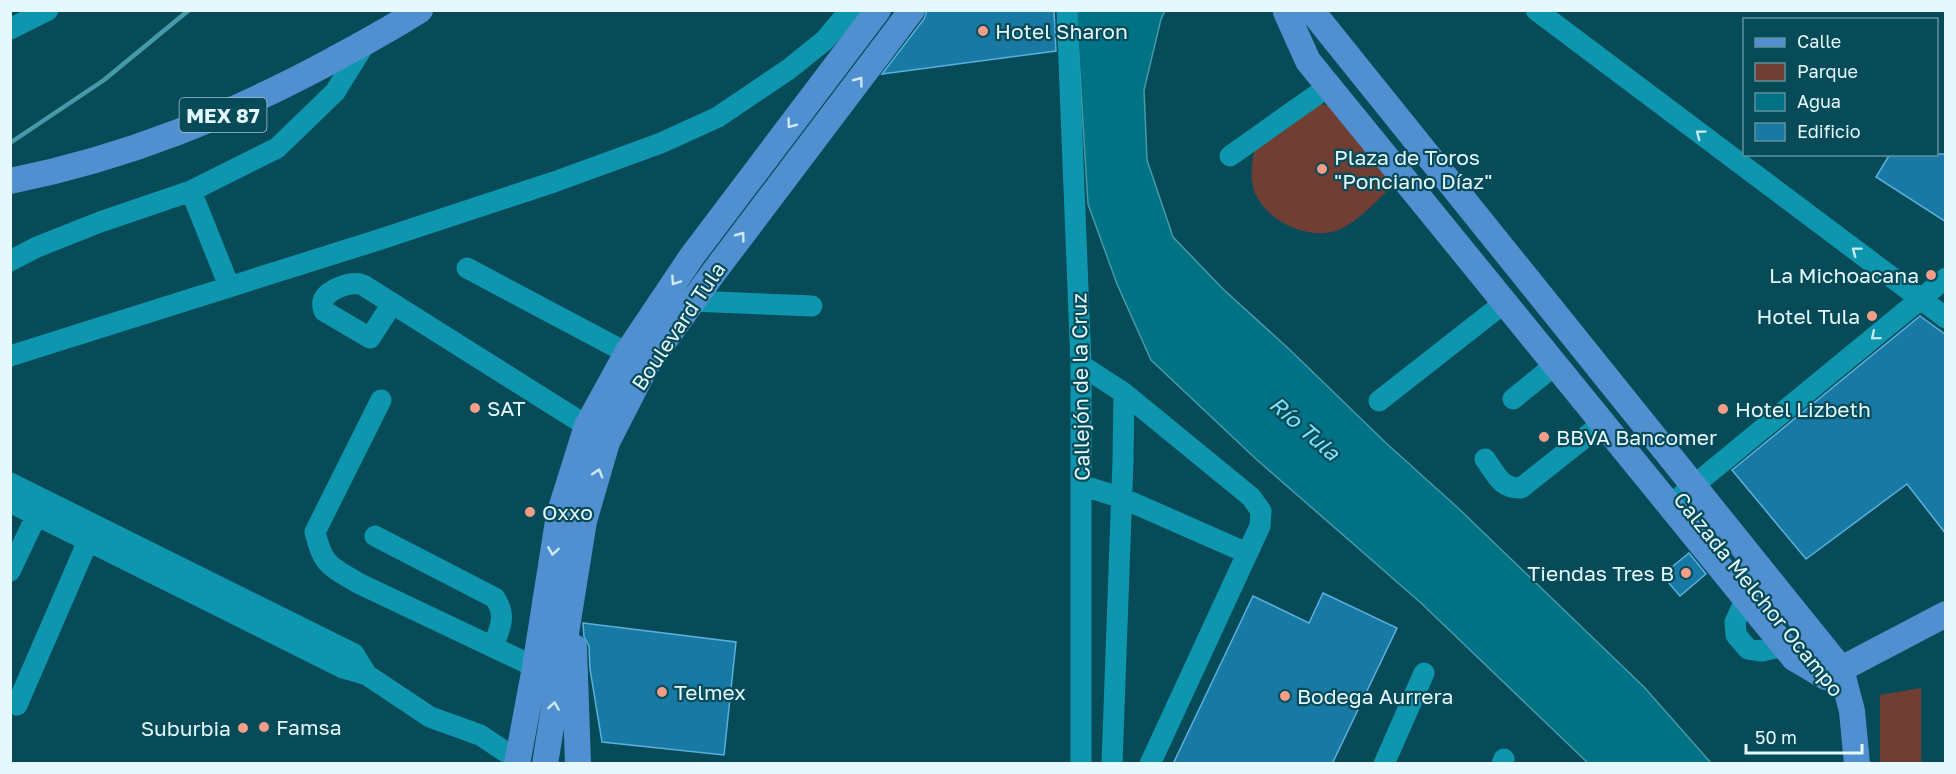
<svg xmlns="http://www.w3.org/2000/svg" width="1956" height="774" font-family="'Golos Text',sans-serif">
  <rect width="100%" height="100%" fill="#074b58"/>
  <path fill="#703e32" d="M1316,104l15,1 69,73c-18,17 -45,49 -68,54 -29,6 -65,-12 -77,-39 -6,-15 -3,-31 0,-46z
    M1921,688v75h-41v-68z"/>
  <path fill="#007285" stroke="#459aa9" stroke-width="1.5" d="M1076,11h89l-4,8 -17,71 3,70 26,77 50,52 67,61 96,93 72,65 186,179 67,76h-123l-167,-160 -165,-144 -105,-99 -34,-76 -29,-80z"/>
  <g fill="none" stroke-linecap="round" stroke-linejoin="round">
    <path stroke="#459aa9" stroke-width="4.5" d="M10,143l94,-63 85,-70"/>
  </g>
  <path fill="#1979a5" stroke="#5ab0de" stroke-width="1.5" d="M927,10h127l2,41 -174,23 42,-55z
    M1890,154h56v68l-70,-45z
    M1920,316l26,19v199l-39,-50 -101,75 -74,-89z
    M1689,553l17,21 -26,22 -18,-21z
    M1323,593l74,35 -65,136h-159l80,-168 56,27z
    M583,623l153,19 -12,113 -122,-13 -12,-73 -1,-23 -5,-9z"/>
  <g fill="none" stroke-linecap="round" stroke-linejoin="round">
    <path stroke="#0d96ae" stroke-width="21" d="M1067,10l14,355v399
      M1536,10l410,308
      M10,29l38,-19
      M1230,156l99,-70
      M191,191l38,95
      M10,261l27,-14 63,-25 91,-31 86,-43 58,-56 31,-50
      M467,268l160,85
      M692,301l120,5
      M392,304l-22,34 -46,-27c-1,-3 -2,-6 -1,-10 3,-11 29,-21 40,-16l224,141
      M10,356l371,-117 173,-57 107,-39 57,-26 71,-48 36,-29 25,-30
      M1081,365l43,28 127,104 10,14 -1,15 -110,238
      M1513,399l42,-34
      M381,400l-66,132c8,34 15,34 43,51l177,84
      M1379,401l125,-98
      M1485,459c11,15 16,30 36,29l82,-65
      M10,483l344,171 13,21
      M1081,485l41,13 125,55
      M10,502l333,166 24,7 63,42 50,18 38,25
      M1670,505l276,-227
      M375,536l120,62c12,19 5,29 -2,49
      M10,571l32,-67
      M1744,575l2,23 -11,24 1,13 12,14 14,2 22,-5
      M17,705l71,-164
      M1112,764l11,-304 1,-67
      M1384,764l40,-91
      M1502,764l2,-5"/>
    <path stroke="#5090d0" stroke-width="26" d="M1311,10l530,659 11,42 5,53
      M1286,12l22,49 486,597 32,19 120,-63
      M10,181c116,-23 219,-65 323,-121 29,-16 59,-32 87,-50
      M574,647l4,117
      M517,764l18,-97 24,-152 28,-89 40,-73 65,-97 186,-246
      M545,764l39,-243 23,-79 39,-76 68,-94 198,-262"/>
  </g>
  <defs><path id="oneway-chevron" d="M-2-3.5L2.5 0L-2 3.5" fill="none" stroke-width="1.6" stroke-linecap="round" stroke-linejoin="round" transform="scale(1.5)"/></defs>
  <g stroke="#cfe8f6">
    <use href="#oneway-chevron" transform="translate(859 81) rotate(-53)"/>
    <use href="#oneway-chevron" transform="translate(791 124) rotate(127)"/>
    <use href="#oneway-chevron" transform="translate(741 236) rotate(-53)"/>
    <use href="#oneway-chevron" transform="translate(675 281) rotate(124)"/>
    <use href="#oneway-chevron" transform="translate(598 473) rotate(-73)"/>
    <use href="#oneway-chevron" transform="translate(553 551) rotate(99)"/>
    <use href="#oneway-chevron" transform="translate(554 706) rotate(-81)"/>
  </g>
  <g stroke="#c5e9f1">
    <use href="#oneway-chevron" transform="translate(1700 134) rotate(-143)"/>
    <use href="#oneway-chevron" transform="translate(1856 251) rotate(-143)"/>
    <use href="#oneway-chevron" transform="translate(1875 336) rotate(140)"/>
  </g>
  <g fill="#f49e88" stroke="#074b58" stroke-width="2">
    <circle cx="983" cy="31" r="6"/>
    <circle cx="1322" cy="169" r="6"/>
    <circle cx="1931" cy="275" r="6"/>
    <circle cx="1872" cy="316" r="6"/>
    <circle cx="475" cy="408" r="6"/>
    <circle cx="1723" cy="409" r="6"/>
    <circle cx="1544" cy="437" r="6"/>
    <circle cx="530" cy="512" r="6"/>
    <circle cx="1686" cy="573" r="6"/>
    <circle cx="662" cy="692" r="6"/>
    <circle cx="1285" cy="696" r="6"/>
    <circle cx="264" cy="727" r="6"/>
    <circle cx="243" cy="728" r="6"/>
  </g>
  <g text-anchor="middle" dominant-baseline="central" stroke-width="4.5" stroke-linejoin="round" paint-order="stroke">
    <rect fill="#074b58" stroke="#a2c4cc" stroke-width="1.5" x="179.5" y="98" width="87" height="34" rx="4.5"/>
    <g font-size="20" font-weight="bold" fill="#e5f8fd">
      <text x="223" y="115">MEX 87</text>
    </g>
    <g font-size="21" fill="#e5f8fd" stroke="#074b58" text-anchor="start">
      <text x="995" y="31">Hotel Sharon</text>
      <text x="1334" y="157">Plaza de Toros<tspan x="1334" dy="24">"Ponciano Díaz"</tspan></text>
      <text x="1919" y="275" text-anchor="end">La Michoacana</text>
      <text x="1860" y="316" text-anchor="end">Hotel Tula</text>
      <text x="487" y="408">SAT</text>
      <text x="1735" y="409">Hotel Lizbeth</text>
      <text x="1556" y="437">BBVA Bancomer</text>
      <text x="542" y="512">Oxxo</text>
      <text x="1674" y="573" text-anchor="end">Tiendas Tres B</text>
      <text x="674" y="692">Telmex</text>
      <text x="1297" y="696">Bodega Aurrera</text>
      <text x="276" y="727">Famsa</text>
      <text x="231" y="728" text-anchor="end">Suburbia</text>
    </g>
    <g font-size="21" fill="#e5f8fd" stroke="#074b58">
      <text transform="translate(678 326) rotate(-56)">Boulevard Tula</text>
      <text transform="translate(1080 387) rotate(-91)">Callejón de la Cruz</text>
      <text transform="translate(1759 594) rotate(51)">Calzada Melchor Ocampo</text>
    </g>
    <g font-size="22" font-style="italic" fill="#81e1f8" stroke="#074b58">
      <text transform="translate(1305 428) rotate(41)">Río Tula</text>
    </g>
  </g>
  <rect width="1956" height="774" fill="none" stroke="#e5f8fd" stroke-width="24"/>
  <rect x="1743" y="18" width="195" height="138" fill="#074b58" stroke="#60909a" stroke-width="1.5"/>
  <rect x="1755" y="38" width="30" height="9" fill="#5090d0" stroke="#60909a" stroke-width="1.5"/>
  <text x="1797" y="48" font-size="18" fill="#e5f8fd">Calle</text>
  <rect x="1755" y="63" width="30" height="18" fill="#703e32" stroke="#60909a" stroke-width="1.5"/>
  <text x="1797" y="78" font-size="18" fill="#e5f8fd">Parque</text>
  <rect x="1755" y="93" width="30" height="18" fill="#007285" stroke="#60909a" stroke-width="1.5"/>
  <text x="1797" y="108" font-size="18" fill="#e5f8fd">Agua</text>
  <rect x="1755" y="123" width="30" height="18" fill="#1979a5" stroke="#60909a" stroke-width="1.5"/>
  <text x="1797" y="138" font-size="18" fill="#e5f8fd">Edificio</text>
  <path d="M1746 744v9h116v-9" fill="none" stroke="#e5f8fd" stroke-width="3"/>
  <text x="1755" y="744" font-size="18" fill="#e5f8fd" stroke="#074b58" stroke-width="4.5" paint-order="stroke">50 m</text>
</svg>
